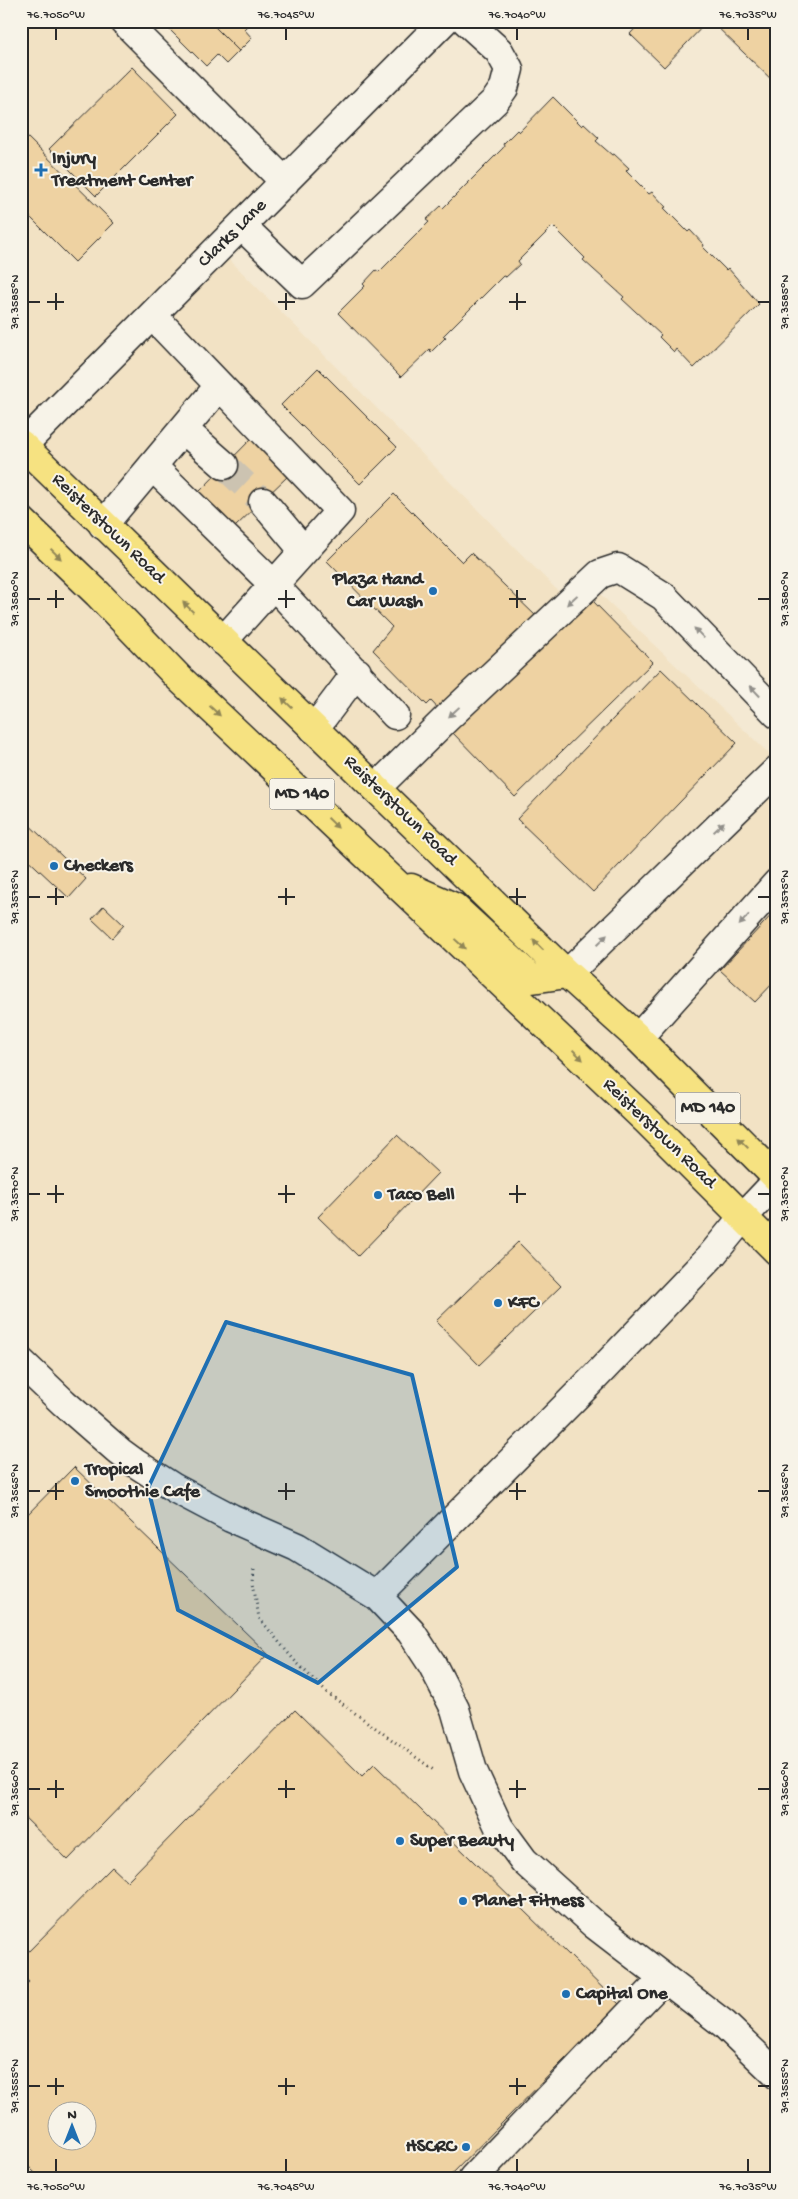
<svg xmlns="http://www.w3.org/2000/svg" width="798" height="2199" font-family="'Gochi Hand',sans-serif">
  <rect width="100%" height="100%" fill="#f4e9d3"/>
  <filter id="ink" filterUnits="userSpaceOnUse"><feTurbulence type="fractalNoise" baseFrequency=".02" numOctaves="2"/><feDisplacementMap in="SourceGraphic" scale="10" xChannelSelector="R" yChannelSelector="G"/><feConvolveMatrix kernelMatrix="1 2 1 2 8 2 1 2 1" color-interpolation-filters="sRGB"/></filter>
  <g filter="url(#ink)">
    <path fill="#f2e2c4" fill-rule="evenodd" d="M21,21h102l160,162 -66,64 343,346 19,-19 198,187v1417h-756zM58,2112h30v30h-30z"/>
    <path fill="#eed2a2" stroke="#2b2b2b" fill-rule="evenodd" d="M173,21h36l30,30 -13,13 -9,-9 -11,11 -39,-39z
      M209,21h43l-8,8 8,9 -13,13z
      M642,21h66l-44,46 -34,-33z
      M711,21l66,1v63z
      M132,67l46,47 -82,82 -47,-47z
      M553,97l29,29 2,-2 15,14 -3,3 16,14 2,-1 15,14 -3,3 23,23 3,-2 14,15 -2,1 24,24 2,-2 14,15 -1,2 23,23 2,-2 31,36 -65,64 -18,-19 -2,3 -15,-15 2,-2 -39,-36 2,-2 -41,-37 2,-2 -32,-32 -35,35 2,3 -14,13 -3,-1 -60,60 3,1 -15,15 -1,-3 -29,28 -63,-64 27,-27 -2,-2 13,-14 3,2 50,-50 -3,-2 15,-14 2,2 60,-60 1,-2 -1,-2 14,-14 2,2z
      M22,132l92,91 -39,39 -54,-54z
      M318,368l79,79 -37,37 -79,-79z
      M253,437l36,38 -55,53 -35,-36z
      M394,494l68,68 9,-9 68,66 -95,96 -13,-14 -4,4 -54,-55 19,-23 -65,-66z
      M589,597l64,65 -138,135 -64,-66z
      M661,669l76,74 -144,149 -76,-73z
      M21,817l65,62 -17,19 -48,-45z
      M104,906l20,19 -12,13 -20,-19z
      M777,909v70l-22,23 -35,-32z
      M397,1135l41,38 -80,83 -40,-39z
      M518,1242l43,44 -82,79 -43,-44z
      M74,1467l194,187 -200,206 -47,-46v-293z
      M295,1710l67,66 12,-12 245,240 -171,174h-408l-19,-19v-170l8,-7 -8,-8v-15l91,-92 15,14zM58,2112h30v30h-30z"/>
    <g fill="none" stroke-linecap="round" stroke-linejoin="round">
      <path stroke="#ccc3b1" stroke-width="28" stroke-dasharray="28 14" stroke-linecap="butt" d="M224,465l39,37"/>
      <defs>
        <path id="minor" d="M124,21l161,161
          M242,226l60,58 193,-183 9,-13 5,-19 -10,-18 -33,-30
          M152,315l188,196 -117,130
          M183,429l41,36
          M21,447l423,-426
          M152,466l121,118 122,131
          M263,502l41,49
          M103,525l116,-139
          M314,729l43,-57
          M376,788l71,-70 153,-144 18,-6 45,28 114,118
          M567,974l210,-204
          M638,1038l139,-155
          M21,1362l43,41 56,49 15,11 39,25 57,30 66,29 80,49 34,36 21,32 23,45 18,62 26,56 25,34 71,64 129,99 53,51
          M377,1596l218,-219 116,-121 32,-39 34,-36
          M473,2178l191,-200"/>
        <path id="major" d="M21,444l546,530 71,64 139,140
          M21,520l77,74 81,84 468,443 130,130
          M411,888l43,19 78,72 35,-5"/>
      </defs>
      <use href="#minor" stroke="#2b2b2b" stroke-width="31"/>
      <use href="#major" stroke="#2b2b2b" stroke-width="31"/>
      <path stroke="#2b2b2b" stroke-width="3" stroke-dasharray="1 4" stroke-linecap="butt" d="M254,1569l-1,13 6,36 35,42 32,32 109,79"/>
      <use href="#minor" stroke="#f7f3e8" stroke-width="28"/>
      <use href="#major" stroke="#f6e281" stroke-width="28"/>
    </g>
    <defs><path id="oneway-solid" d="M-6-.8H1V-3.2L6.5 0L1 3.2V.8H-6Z" transform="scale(1.25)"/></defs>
    <g fill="#908656">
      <use href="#oneway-solid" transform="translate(56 554) rotate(44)"/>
      <use href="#oneway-solid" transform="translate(188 607) rotate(-136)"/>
      <use href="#oneway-solid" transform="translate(287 703) rotate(-136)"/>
      <use href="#oneway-solid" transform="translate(215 711) rotate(43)"/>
      <use href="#oneway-solid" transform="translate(333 823) rotate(44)"/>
      <use href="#oneway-solid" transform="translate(460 944) rotate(43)"/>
      <use href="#oneway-solid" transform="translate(538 945) rotate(-135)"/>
      <use href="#oneway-solid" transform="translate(578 1055) rotate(44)"/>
      <use href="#oneway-solid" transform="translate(743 1143) rotate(-135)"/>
    </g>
    <g fill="#918f8a">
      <use href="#oneway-solid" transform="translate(572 600) rotate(137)"/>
      <use href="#oneway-solid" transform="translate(699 633) rotate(-134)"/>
      <use href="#oneway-solid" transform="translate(755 691) rotate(-133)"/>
      <use href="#oneway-solid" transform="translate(454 712) rotate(137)"/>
      <use href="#oneway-solid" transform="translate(719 827) rotate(-44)"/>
      <use href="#oneway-solid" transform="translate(744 920) rotate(132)"/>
      <use href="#oneway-solid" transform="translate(602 940) rotate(-44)"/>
    </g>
  </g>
  <path fill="#1f6fb2" fill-opacity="0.2" stroke="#1f6fb2" stroke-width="4" stroke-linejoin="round" d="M226,1322l186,53 45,192 -139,116 -140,-73 -30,-122z"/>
  <path fill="none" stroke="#2b2b2b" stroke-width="2" d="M56,28v12M286,28v12M517,28v12M748,28v12M56,293v17M286,293v17M517,293v17M28,302h12M47,302h17M278,302h17M509,302h17M758,302h12M56,590v18M286,590v18M517,590v18M28,599h12M47,599h17M278,599h17M509,599h17M758,599h12M56,888v17M286,888v17M517,888v17M28,897h12M47,897h17M278,897h17M509,897h17M758,897h12M56,1185v18M286,1185v18M517,1185v18M28,1194h12M47,1194h17M278,1194h17M509,1194h17M758,1194h12M56,1483v17M286,1483v17M517,1483v17M28,1491h12M47,1491h17M278,1491h17M509,1491h17M758,1491h12M56,1780v18M286,1780v18M517,1780v18M28,1789h12M47,1789h17M278,1789h17M509,1789h17M758,1789h12M56,2078v17M286,2078v17M517,2078v17M28,2086h12M47,2086h17M278,2086h17M509,2086h17M758,2086h12M56,2159v13M286,2159v13M517,2159v13M748,2159v13"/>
  <g fill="#1f6fb2" stroke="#f7f3e8" stroke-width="2">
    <path d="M38.5 162.5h5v5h5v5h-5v5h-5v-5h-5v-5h5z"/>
    <circle cx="433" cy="591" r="5"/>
    <circle cx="54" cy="866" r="5"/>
    <circle cx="378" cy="1195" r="5"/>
    <circle cx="498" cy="1303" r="5"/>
    <circle cx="75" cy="1481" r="5"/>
    <circle cx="400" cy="1841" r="5"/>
    <circle cx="463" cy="1901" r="5"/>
    <circle cx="566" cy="1994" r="5"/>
    <circle cx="466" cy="2147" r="5"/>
  </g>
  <g text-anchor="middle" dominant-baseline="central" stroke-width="4" stroke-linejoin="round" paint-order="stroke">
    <g fill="#f7f3e8" stroke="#686764" stroke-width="1">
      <rect x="269.5" y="778.5" width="65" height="31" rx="4"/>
      <rect x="675.5" y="1092.5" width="65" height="31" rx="4"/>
    </g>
    <g font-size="18" font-weight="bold" fill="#2b2b2b">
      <text x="302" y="794">MD 140</text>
      <text x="708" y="1108">MD 140</text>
    </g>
    <g font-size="19" font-weight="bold" fill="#2b2b2b" stroke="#f7f3e8" text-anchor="start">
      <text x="52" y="159">Injury<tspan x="52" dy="22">Treatment Center</tspan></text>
      <text x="423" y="580" text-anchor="end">Plaza Hand<tspan x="423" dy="22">Car Wash</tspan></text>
      <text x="64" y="866">Checkers</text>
      <text x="388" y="1195">Taco Bell</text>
      <text x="508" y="1303">KFC</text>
      <text x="85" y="1470">Tropical<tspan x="85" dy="22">Smoothie Cafe</tspan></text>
      <text x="410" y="1841">Super Beauty</text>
      <text x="473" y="1901">Planet Fitness</text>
      <text x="576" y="1994">Capital One</text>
      <text x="456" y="2147" text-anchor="end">HSCRC</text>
    </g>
    <g font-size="19" fill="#2b2b2b" stroke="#f7f3e8">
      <text transform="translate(233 234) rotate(-45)">Clarks Lane</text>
      <text transform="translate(108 529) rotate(44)">Reisterstown Road</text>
      <text transform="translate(400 811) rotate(44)">Reisterstown Road</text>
      <text transform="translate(659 1134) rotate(44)">Reisterstown Road</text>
    </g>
  </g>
  <rect width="798" height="2199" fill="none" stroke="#f7f3e8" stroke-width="55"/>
  <g transform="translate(72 2126)"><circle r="24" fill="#f7f3e8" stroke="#a5a39c"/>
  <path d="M0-4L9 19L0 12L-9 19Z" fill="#1f6fb2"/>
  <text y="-8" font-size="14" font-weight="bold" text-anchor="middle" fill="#2b2b2b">N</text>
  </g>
  <rect x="28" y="28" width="742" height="2144" fill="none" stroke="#2b2b2b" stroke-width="2"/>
  <g font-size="12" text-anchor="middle" fill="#2b2b2b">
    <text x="56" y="18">76.7050°W</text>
    <text x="286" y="18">76.7045°W</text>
    <text x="517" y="18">76.7040°W</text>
    <text x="748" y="18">76.7035°W</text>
    <text transform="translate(14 302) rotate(-90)" y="4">39.3585°N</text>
    <text transform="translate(784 302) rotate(-90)" y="4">39.3585°N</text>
    <text transform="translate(14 599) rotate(-90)" y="4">39.3580°N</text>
    <text transform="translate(784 599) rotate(-90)" y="4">39.3580°N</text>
    <text transform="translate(14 897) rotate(-90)" y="4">39.3575°N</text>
    <text transform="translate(784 897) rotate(-90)" y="4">39.3575°N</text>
    <text transform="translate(14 1194) rotate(-90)" y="4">39.3570°N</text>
    <text transform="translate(784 1194) rotate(-90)" y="4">39.3570°N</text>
    <text transform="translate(14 1491) rotate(-90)" y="4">39.3565°N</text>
    <text transform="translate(784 1491) rotate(-90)" y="4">39.3565°N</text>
    <text transform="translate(14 1789) rotate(-90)" y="4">39.3560°N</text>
    <text transform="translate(784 1789) rotate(-90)" y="4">39.3560°N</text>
    <text transform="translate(14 2086) rotate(-90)" y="4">39.3555°N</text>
    <text transform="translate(784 2086) rotate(-90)" y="4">39.3555°N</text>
    <text x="56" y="2190">76.7050°W</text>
    <text x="286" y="2190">76.7045°W</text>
    <text x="517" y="2190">76.7040°W</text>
    <text x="748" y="2190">76.7035°W</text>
  </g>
</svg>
